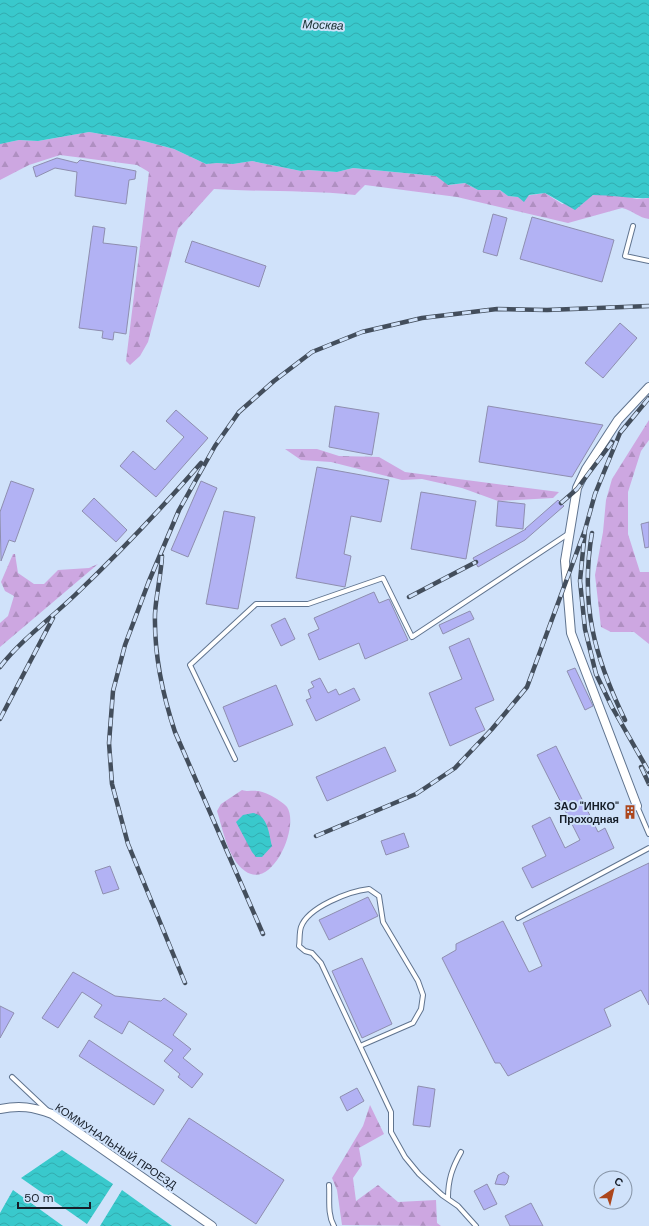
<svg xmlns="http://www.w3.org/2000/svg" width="649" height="1226" font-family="'DM Sans',sans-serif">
  <defs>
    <pattern id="forest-firs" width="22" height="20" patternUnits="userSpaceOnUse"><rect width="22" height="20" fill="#cda7e1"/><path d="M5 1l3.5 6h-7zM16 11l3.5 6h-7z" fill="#af8fc1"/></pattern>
    <pattern id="water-waves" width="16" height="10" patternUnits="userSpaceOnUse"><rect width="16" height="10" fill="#39c9cc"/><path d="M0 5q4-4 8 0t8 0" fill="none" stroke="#32acaf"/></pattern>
  </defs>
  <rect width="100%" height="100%" fill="#d0e2fa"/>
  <path fill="url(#forest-firs)" d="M89,132l55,9 30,8 32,15 11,-1 16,1 19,-3 49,10 7,-1 29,2 16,-4 83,8 13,9 16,-2 13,7h22l8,6 10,1 27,-4 17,11 20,-1 11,-8h25l19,4 12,-1v21c-10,-1 -17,-9 -27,-11l-54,15 -111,-26 -92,-12 -10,10c-47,-5 -94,-3 -141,-6l-36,40 -30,113 -8,14 -10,9 -4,-4 23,-189 -12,-7 -77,-10 -31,10 -29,15v-36l19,-4 19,1z
    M649,420v20l-8,11 -13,41v42l12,38h9v72l-15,-12h-23l-10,-5 -6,-52 8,-43 3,-32 6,-21z
    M285,449h32l22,7 40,1 26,15 154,20 -6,6 -55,3 -36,-13 -40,-9 -20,1 -71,-18 -30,-2z
    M13,554h2l3,19 16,11h10l14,-14 31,-2 9,-4 -98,83v-24l8,-7 6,-20 -9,-5 -4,-9z
    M242,790c6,2 10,0 15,1 8,0 25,10 30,16 13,19 -15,84 -42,64 -17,-12 -22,-41 -28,-60l4,-7z
    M370,1105l14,29 -25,14 3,17 -9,13 3,23 22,-16 20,17 38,-2 1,23 4,3 -99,-1 -5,-35 -5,-12 31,-52z"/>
  <path fill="url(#water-waves)" d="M0,0h649v198c-18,1 -37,-3 -56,-3l-18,15 -30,-17 -16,2 -5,7 -6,-5 -10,-1 -8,-6h-22l-13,-7 -17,2 -12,-9 -83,-8 -16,4 -29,-2 -7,1 -49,-10 -19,3 -16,-1 -11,1 -32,-15 -30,-8 -55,-9 -51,9 -19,-1 -19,4z
    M253,813c15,2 16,21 19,33l-10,11h-6l-4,-5 -16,-30 7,-7z
    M62,1150l51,34 -26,40 -66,-46z
    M13,1190l50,36h-63v-13z
    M122,1190l50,36h-72z"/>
  <path fill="#b2b2f4" stroke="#8e8eaf" d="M57,158l20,5 3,-3 56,11 -1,8 -6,1 -3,24 -51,-8 2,-24 -22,-4 -19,9 -3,-10z
    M493,214l14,4 -10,38 -14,-4z
    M532,217l82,23 -12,42 -82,-23z
    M93,226l12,2 -2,15 34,4 -11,87 -12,-2 -1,8 -11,-2 1,-7 -24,-3z
    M192,241l74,25 -7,21 -74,-25z
    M620,323l17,15 -34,40 -18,-15z
    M335,406l44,7 -7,42 -43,-8z
    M488,406l115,19 -31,52 -93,-15z
    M176,410l32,28 -52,59 -36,-31 13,-15 22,19 29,-33 -18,-16z
    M317,467l72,13 -8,42 -30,-6 -7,38 7,2 -6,31 -49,-9z
    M11,481l23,8 -19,53 -6,-2 -8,21 -1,-49z
    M201,481l16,7 -29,69 -17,-7z
    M421,492l55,9 -10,58 -55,-10z
    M94,498l33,32 -11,12 -34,-31z
    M558,500l6,6 -39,34 -47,27 -5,-9 53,-29h-1z
    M498,501l27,3 -2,25 -27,-3z
    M224,511l31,6 -17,92 -32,-5z
    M649,522v25l-4,1 -4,-24z
    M374,592l5,11 10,-4 19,41 -43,19 -6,-16 -40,17 -11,-26 11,-5 -5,-11z
    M470,611l4,8 -31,15 -4,-9z
    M285,618l10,21 -14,7 -10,-21z
    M469,638l25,62 -19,8 10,22 -35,16 -21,-53 33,-14 -13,-32z
    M575,668l18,38 -8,4 -18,-39z
    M320,678l8,15 8,-4 3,6 15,-7 6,12 -44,21 -10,-21 5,-2 -3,-8 6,-3 -3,-5z
    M276,685l17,40 -54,22 -16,-40z
    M556,746l42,86 7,-4 9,20 -82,40 -10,-20 24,-12 -14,-30 18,-9 15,31 15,-8 -43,-85z
    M385,747l11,24 -69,30 -11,-24z
    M404,833l5,14 -23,8 -5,-14z
    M649,863v142l-8,-15 -37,19 7,17 -103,50 -8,-13h-5l-53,-105 14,-8v-6l47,-23 26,51 13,-6 -19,-43z
    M110,866l9,23 -16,5 -8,-23z
    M368,897l10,19 -49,24 -10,-20z
    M362,958l30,66 -30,14 -30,-67z
    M73,972l42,24 46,5 3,-3 23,16 -14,21 18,14 -8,9 20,16 -11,14 -14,-11 2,-3 -16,-13 9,-11 -44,-29 -7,13 -28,-17 8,-12 -20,-13 -24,36 -16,-10z
    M0,1006l14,7 -14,25z
    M89,1040l75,50 -10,15 -75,-49z
    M418,1086l17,3 -5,38 -17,-2z
    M357,1088l7,13 -17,10 -7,-14z
    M189,1118l95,62 -28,44 -95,-63z
    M504,1172l5,4 -2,7 -2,2 -10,-1 3,-9z
    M487,1184l10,20 -13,6 -10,-19z
    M531,1203l12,23h-33l-5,-10z"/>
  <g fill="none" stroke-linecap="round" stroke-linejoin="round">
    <defs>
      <path id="service" d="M633,226l-8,30 24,5
        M235,759l-45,-94 66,-61h52l75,-26 29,59 156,-103
        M637,806l12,28
        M518,918l131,-70
        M360,1046l53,-23 8,-14 2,-14 -5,-14 -35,-59 -4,-26 -10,-7c-19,2 -61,18 -68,38 -2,6 -1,14 -2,19l6,5 7,2 9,10 70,149v20l14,25 14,17 23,21 16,11 18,20
        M12,1077l36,34
        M329,1185c1,13 -2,29 5,41
        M448,1198c0,-18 4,-30 13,-46"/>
      <path id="minor" d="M637,806l-66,-173 -6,-72 12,-73 9,-19 32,-49 31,-33
        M0,1109c20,-4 33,-2 52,5l160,112"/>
    </defs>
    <use href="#service" stroke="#60748f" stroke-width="6"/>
    <use href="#minor" stroke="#60748f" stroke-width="10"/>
    <use href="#service" stroke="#fff" stroke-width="4"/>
    <use href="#minor" stroke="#fff" stroke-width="8"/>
    <defs>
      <path id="rail" d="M649,398l-29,35 -25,61 -10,36 -5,51 5,48 11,45 16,33 37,65
        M561,503l16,-14 35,-47
        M592,533c-12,71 2,123 33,187
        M162,556c-1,20 -6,39 -7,58 -1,41 7,79 20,118l88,202
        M409,597l67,-35
        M0,667c21,-27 50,-48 75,-72 44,-42 86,-86 126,-132
        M0,719l53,-101
        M641,767l8,17
        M316,836l100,-42 39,-26 37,-39 35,-42 58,-157
        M185,983l-57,-139 -16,-60 -3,-41 4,-52 12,-46 24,-64 30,-71 36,-64 24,-34 35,-31 38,-29 50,-20 60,-14 75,-9 50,1 102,-4"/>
    </defs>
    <use href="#rail" stroke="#434e5c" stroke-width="4.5"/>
    <use href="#rail" stroke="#d0e2fa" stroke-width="3" stroke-dasharray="9" stroke-linecap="butt"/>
  </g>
  <defs>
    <symbol id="building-bare" viewBox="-9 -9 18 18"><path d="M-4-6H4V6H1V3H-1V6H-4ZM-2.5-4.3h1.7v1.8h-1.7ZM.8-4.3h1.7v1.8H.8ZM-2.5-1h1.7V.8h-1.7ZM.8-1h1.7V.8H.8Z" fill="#ac461c" stroke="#d0e2fa" stroke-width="2.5" paint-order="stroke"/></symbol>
  </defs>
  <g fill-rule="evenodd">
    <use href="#building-bare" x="620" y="802" width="20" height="20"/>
  </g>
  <g text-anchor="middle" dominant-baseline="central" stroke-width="4" stroke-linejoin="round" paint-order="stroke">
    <g font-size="11" font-weight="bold" fill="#161e29" stroke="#d0e2fa" text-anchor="end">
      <text x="619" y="806">ЗАО "ИНКО"<tspan x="619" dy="13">Проходная</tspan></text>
    </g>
    <g font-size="11" fill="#161e29" stroke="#d0e2fa">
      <text transform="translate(116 1146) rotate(34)">КОММУНАЛЬНЫЙ ПРОЕЗД</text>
    </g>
    <g font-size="12" font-style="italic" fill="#172e2f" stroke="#d0e2fa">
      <text transform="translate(323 25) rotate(2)">Москва</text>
    </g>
  </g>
  <g transform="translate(613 1190) rotate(35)"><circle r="19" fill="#d0e2fa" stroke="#8694a6"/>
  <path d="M0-3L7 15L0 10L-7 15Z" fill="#ac461c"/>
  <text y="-6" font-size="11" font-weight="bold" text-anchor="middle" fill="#161e29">С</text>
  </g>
  <path d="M18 1202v6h72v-6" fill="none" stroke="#161e29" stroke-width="2"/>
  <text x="24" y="1202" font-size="12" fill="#161e29" stroke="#d0e2fa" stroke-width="3" paint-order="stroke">50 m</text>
</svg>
